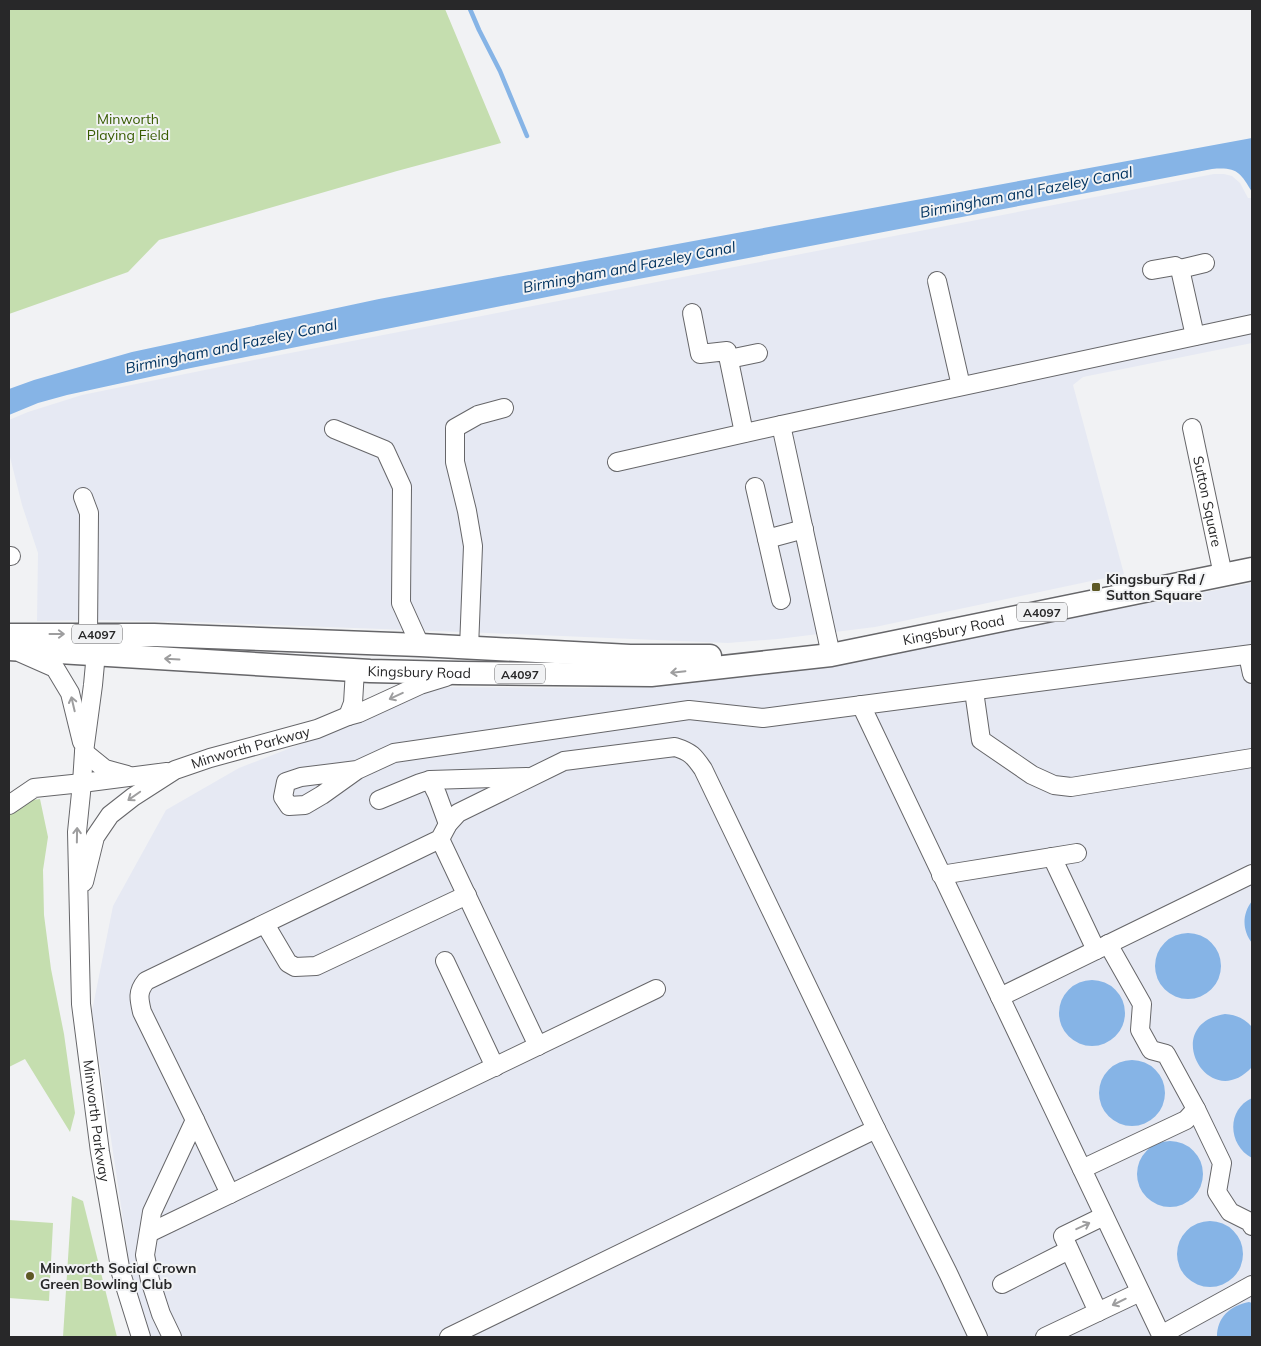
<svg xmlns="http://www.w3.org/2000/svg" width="1261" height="1346" font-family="Mulish,sans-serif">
  <rect width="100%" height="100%" fill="#f1f2f4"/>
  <path fill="#e6e9f3" d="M1214,174h10l8,2 8,7 8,15h4v145l-169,34 -10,8 51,189 -249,53 -97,12 -50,4 -240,-10 -295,-11 -97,-2 -59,1 1,-68 -16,-48 -13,-52v-33l19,-8 54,-17 172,-35z
    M1252,583v754h-1101l-20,-64 -39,-262 21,-105 53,-96 73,-42 90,-35 95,-46 162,1 245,-23z"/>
  <path fill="#c5deaf" d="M9,9h436l56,134 -104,28 -238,69 -31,32 -119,42z
    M40,799l8,38 -5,33 1,45 7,54 13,65 11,79 -5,19 -45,-73 -16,8v-258l16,-8z
    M72,1196l11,5 34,136h-54z
    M9,1220l44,3 -4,78 -40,-3z"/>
  <path fill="#86b4e6" d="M1252,138v54c-12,-20 -15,-25 -40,-23l-610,117 -411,82 -124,27 -29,8 -29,12v-26l25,-9 98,-28 247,-53z
    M1252,901v42c-10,-13 -10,-29 0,-42z
    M1155 966a33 33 0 1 1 66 0a33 33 0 1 1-66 0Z
    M1059 1013a33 33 0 1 1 66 0a33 33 0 1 1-66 0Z
    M1225,1014c12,1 20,5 27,13v40c-44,48 -93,-43 -27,-53z
    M1099 1093a33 33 0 1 1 66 0a33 33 0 1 1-66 0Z
    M1252,1098v60c-24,-13 -26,-48 0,-60z
    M1137 1174a33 33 0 1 1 66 0a33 33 0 1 1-66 0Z
    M1177 1254a33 33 0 1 1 66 0a33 33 0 1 1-66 0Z
    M1249,1302l3,1v34h-35c0,-20 13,-31 32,-35z"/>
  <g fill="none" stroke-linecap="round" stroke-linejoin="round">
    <path stroke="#86b4e6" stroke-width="4.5" d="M470,9l9,21 21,41 27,65"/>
    <defs>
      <g id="minor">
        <path d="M1152,270l23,-4 5,3"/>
        <path d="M937,281l24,105"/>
        <path d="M692,313l8,41 27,-3 17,82"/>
        <path d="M1195,336l-15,-67 25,-6"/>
        <path d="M729,359l29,-6"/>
        <path d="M781,425l50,230"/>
        <path id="s1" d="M1192,428l31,147"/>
        <path d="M334,429l51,21 17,37 -1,116 19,42"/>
        <path d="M617,462l164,-37 471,-101"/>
        <path d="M755,487l12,52 37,-10"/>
        <path d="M83,497l6,16 -1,121"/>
        <path d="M767,539l14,61"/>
        <path d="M9,556h2"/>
        <path id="s2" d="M97,642l-4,43 -9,67 -2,31 -5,49 4,172 19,148 21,121 20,64"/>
        <path d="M469,648l4,-102 -6,-35 -12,-49v-34l23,-13 26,-7"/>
        <path d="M21,653l34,15 15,25 12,49"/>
        <path d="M1248,655l4,19"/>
        <path d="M974,691l7,49 51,35 22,10 17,2 181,-29"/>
        <path d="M861,705l301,632"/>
        <path d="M348,716l5,-13 2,-33"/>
        <path d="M84,752l21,17 22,6"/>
        <path d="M357,770l-56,7 -15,5 -3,15 6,9 16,-1 17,-10 35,-25 37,-17 295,-43 74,8 489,-64"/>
        <path d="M430,780l97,-3"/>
        <path d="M379,800l41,-17 10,-3 7,14 11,30"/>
        <path d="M9,805l25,-17 48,-5 85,-11"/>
        <path d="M440,839l98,207"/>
        <path d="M1052,857l44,93"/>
        <path d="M941,875l136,-22"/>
        <path id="s3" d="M84,882l11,-45 15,-22 23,-18 42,-27 35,-12 107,-29 31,-13 11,-3 61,-28 26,-8"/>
        <path d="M265,924l23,39 7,4 21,-1 151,-71"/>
        <path d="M445,961l50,106"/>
        <path d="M1000,997l252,-123"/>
        <path d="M1196,1109l26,54 -5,29 13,20 20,10 2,4"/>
        <path d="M195,1120l35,74"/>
        <path d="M1082,1169l104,-49 10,-11 -30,-55 -15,-4 -11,-20 2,-26 -34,-60"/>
        <path d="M149,1233l507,-244"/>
        <path d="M1002,1284l67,-34"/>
        <path d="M1098,1312l-35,-76 41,-20"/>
        <path d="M1161,1335l91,-50"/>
        <path d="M172,1337l-11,-23 -11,-34 -5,-25 7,-43 43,-92 -53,-108c-3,-13 -5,-20 4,-31l294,-142 8,-15 10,-11 106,-52 111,-14c16,5 19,9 28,22l173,360 72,144 30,64"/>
        <path d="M449,1337l427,-208"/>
        <path d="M1045,1337l95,-45"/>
      </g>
      <g id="major">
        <path d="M9,635h145l266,10 210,11h80"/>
        <path id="s4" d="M9,649l361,22 88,2 193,2 180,-20 421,-86"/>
      </g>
    </defs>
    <use href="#minor" stroke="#666669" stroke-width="20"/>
    <use href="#major" stroke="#666669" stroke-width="25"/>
    <use href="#minor" stroke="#fff" stroke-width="18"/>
    <use href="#major" stroke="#fff" stroke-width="22"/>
  </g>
  <defs><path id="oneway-shaft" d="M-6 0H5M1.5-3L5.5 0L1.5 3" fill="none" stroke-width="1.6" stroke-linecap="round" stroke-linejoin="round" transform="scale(1.25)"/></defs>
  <g stroke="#9e9e9f">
    <use href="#oneway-shaft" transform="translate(57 634)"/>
    <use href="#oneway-shaft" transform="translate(172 659) rotate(-177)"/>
    <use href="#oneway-shaft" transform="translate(678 672) rotate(174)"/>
    <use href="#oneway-shaft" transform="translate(396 696) rotate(155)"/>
    <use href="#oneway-shaft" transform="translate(73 704) rotate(-103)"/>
    <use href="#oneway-shaft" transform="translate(134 796) rotate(145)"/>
    <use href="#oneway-shaft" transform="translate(77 835) rotate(-89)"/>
    <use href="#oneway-shaft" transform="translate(1083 1226) rotate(-25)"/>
    <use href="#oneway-shaft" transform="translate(1119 1302) rotate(154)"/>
  </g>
  <g fill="#5d5824" stroke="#f1f2f4" stroke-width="2">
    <rect x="1091" y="582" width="10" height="10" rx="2.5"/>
    <circle cx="30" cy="1276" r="5"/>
  </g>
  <g text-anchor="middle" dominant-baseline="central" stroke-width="4" stroke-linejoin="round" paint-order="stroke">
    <g fill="#f1f2f4" stroke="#646566" stroke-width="1">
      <rect x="1017" y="602.5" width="50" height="19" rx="4"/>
      <rect x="72" y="624.5" width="50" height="19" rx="4"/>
      <rect x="495" y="664.5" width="50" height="19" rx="4"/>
    </g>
    <g font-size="12" font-weight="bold" fill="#282829">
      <text x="1042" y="612">A4097</text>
      <text x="97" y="634">A4097</text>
      <text x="520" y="674">A4097</text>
    </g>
    <g font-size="14" fill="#375b00" stroke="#f1f2f4">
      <text x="128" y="119">Minworth<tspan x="128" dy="16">Playing Field</tspan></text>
    </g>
    <g font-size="14" fill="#282829" stroke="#f1f2f4">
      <text stroke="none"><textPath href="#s1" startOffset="75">Sutton Square</textPath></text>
      <text stroke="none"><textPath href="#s4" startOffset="949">Kingsbury Road</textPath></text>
      <text stroke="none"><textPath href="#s4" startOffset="411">Kingsbury Road</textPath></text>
      <text stroke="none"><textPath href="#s3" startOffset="231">Minworth Parkway</textPath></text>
      <text stroke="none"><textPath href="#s2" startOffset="481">Minworth Parkway</textPath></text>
    </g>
    <g font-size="14" font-weight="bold" fill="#282829" stroke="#f1f2f4" text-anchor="start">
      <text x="1106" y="579">Kingsbury Rd /<tspan x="1106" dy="16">Sutton Square</tspan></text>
      <text x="40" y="1268">Minworth Social Crown<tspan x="40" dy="16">Green Bowling Club</tspan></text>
    </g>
    <g font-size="15" font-style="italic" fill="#003360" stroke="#f1f2f4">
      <text transform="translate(1026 192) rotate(-11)">Birmingham and Fazeley Canal</text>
      <text transform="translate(629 267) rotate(-11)">Birmingham and Fazeley Canal</text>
      <text transform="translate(231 346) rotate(-12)">Birmingham and Fazeley Canal</text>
    </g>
  </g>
  <rect width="1261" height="1346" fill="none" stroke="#282829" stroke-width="20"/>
</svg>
